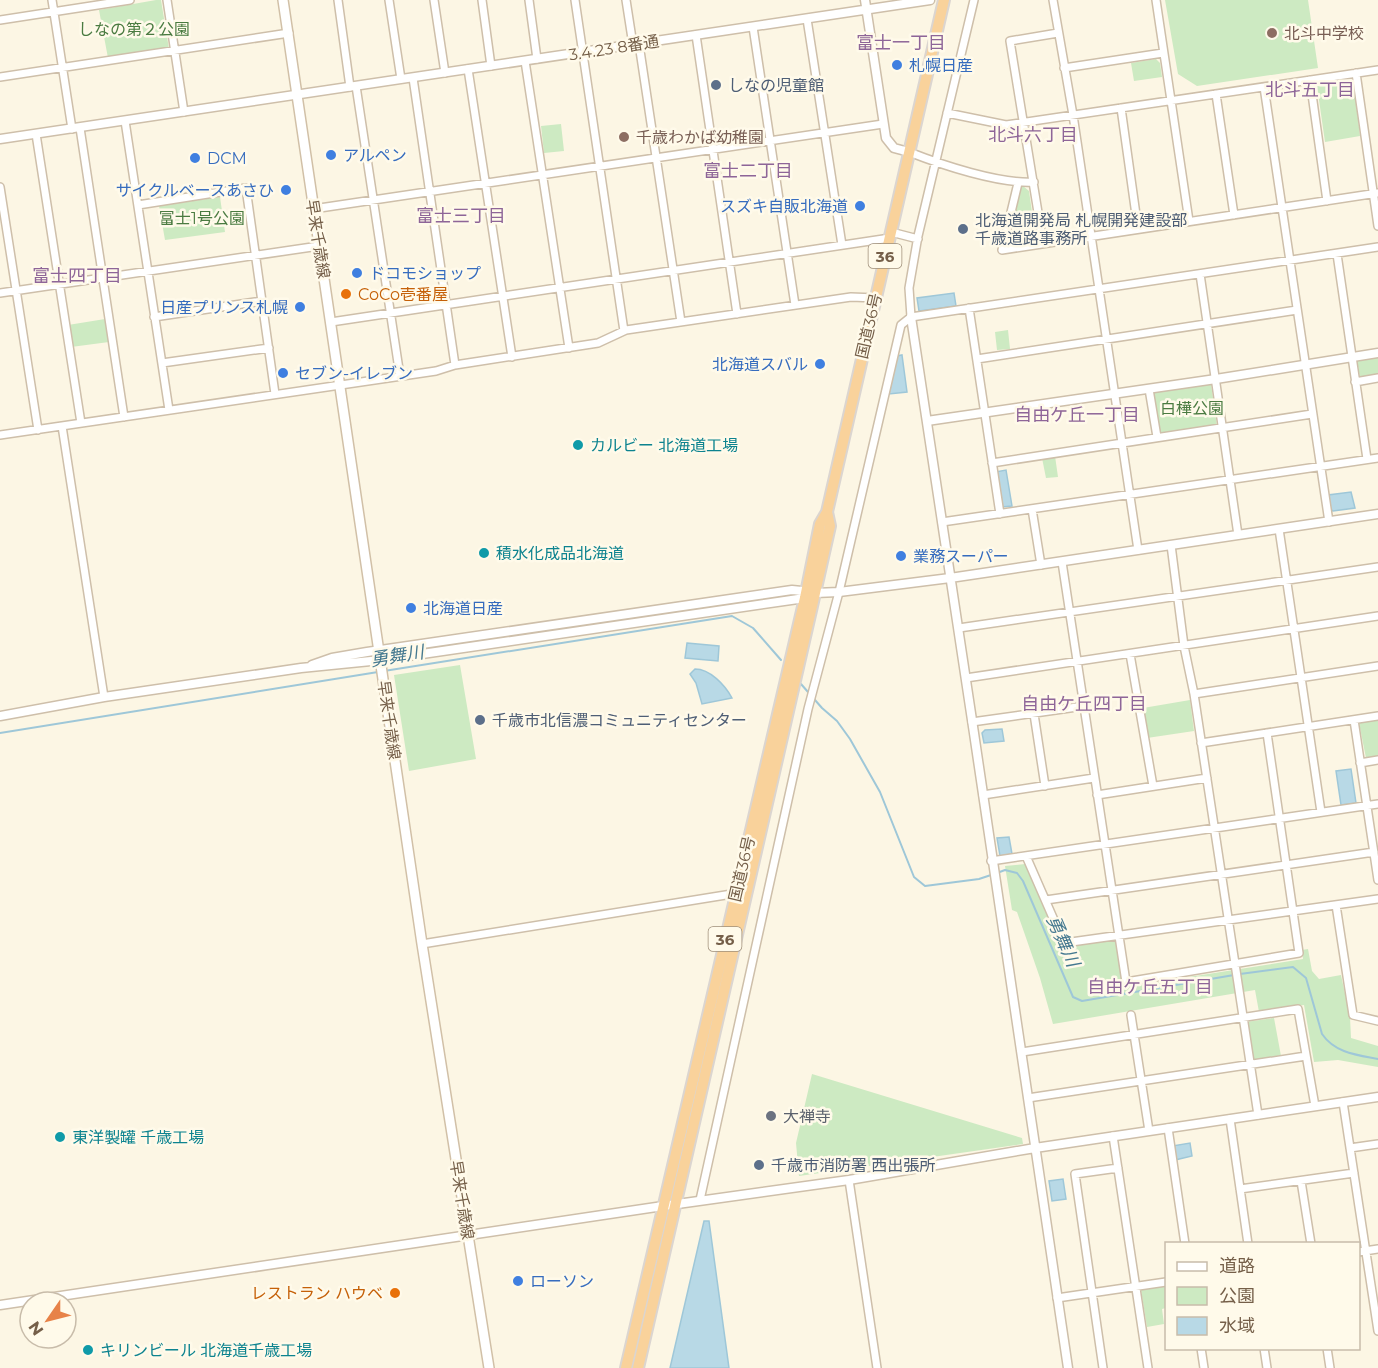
<svg xmlns="http://www.w3.org/2000/svg" width="1378" height="1368" font-family="Montserrat,'Noto Sans JP',sans-serif">
  <rect width="100%" height="100%" fill="#fcf6e4"/>
  <path fill="#cdeac2" d="M156,0h5l8,49 -61,9 -9,-48z
    M1165,0h143l10,68 -121,18 -19,-12z
    M1156,59l4,4 2,14 -28,4 -3,-18z
    M1350,81l4,3 6,52 -35,6 -8,-56z
    M561,124l3,27 -20,2 -3,-27z
    M1023,186l6,5 7,49 -26,4 -2,-2 12,-54z
    M220,197l5,35 -60,8 -6,-34z
    M105,319l4,23 -38,5 -3,-22z
    M1008,330l2,19 -13,1 -2,-18z
    M1378,356v19l-18,3 -3,-18z
    M1211,384l6,42 -58,8 -7,-43z
    M1055,456l3,21 -12,1 -4,-20z
    M460,665l16,94 -67,12 -15,-96z
    M1190,700l4,31 -47,7 -4,-30z
    M1378,720v36l-12,2 -7,-35z
    M1025,864l38,83 53,-7 9,47 178,-28 -1,-9 6,-1 4,22 7,8 22,-4 9,42 1,21 27,8v21l-40,-7 -24,2 -10,-57 -45,7 -4,-22 -202,34 -13,-46 -23,-66 -5,-2 -7,-44z
    M1274,1018l7,38 -29,4 -6,-38z
    M812,1074l210,64 1,6 -224,32 -3,-33z
    M1166,1286v22l-4,1 2,15 -17,3 -6,-37z"/>
  <path fill="#b8d9e6" stroke="#9ec7d8" stroke-width="1.5" d="M954,293l2,13 -37,5 -2,-13z
    M902,355l5,37 -18,2 8,-38z
    M1006,470l6,36 -11,1 -6,-35z
    M1351,492l4,16 -22,3 -4,-2 -1,-14z
    M687,643l32,3 -1,15 -33,-3z
    M695,669c15,0 30,16 37,29l-30,6 -6,-21 -6,-9z
    M1002,729l2,12 -20,2 -2,-10 3,-3z
    M1351,769l5,34 -15,2 -5,-34z
    M1009,837l3,17 -12,2 -3,-18z
    M1190,1143l2,13 -17,4 -3,-14z
    M1063,1179l3,20 -14,2 -3,-20z
    M704,1221h5l20,147h-59z"/>
  <g fill="none" stroke-linecap="round" stroke-linejoin="round">
    <path stroke="#9ec7d8" stroke-width="2" d="M384,671l348,-55 21,12 28,32
      M801,684l21,24 15,13 13,18 30,53 34,85 11,9 54,-7 12,-4
      M0,733l378,-61
      M997,873l8,-3 12,3 6,8 50,116 9,4 152,-26
      M1240,974l53,-7 13,11 16,56c13,19 35,21 56,25"/>
    <defs>
      <path id="minor" d="M52,0l20,129
        M167,0l17,112
        M338,0l12,87
        M389,0l12,79
        M434,0l11,73
        M482,0l9,66
        M529,0l8,59
        M575,0l49,331
        M626,0l7,45
        M1053,0l20,115 65,435
        M1156,0l33,221
        M807,19l35,226
        M0,20l130,-20
        M753,27l42,278
        M696,35l41,279
        M639,44l42,278
        M525,61l44,287
        M1064,68l99,-15
        M468,69l44,288
        M1356,73l22,153
        M0,77l289,-44
        M413,78l42,287
        M1310,80l17,121
        M356,86l44,290
        M1264,87l65,435
        M1216,94l18,121
        M1121,108l17,121
        M947,113l59,12 372,-55
        M125,121l44,289
        M80,128l44,289
        M36,134l45,289
        M909,152c33,13 90,32 125,30
        M1018,183l-16,67 376,-57
        M0,187l38,243
        M138,205l108,-17 29,206
        M313,209l570,-85
        M891,232l27,7
        M1043,243l-33,-202 48,-8
        M1337,254l30,205
        M1200,274l38,261
        M0,293l319,-47
        M969,308l31,206
        M154,317l108,-16
        M911,317l-2,-29 9,-52 56,-236
        M331,322l559,-84
        M977,359l320,-49
        M162,363l107,-15
        M1355,382l23,-4
        M1149,389l8,48
        M62,426l42,271
        M0,435l436,-64 19,-6 143,-22 28,-13 225,-33 25,1
        M992,463l320,-49
        M1032,509l9,56
        M942,522l436,-64
        M1279,529l42,283
        M1171,545l13,101 10,48 64,421
        M1062,562l64,420 173,-29 -32,-220
        M959,628l419,-61
        M1130,654l23,132
        M966,678l412,-62
        M1194,694l184,-28
        M1034,714l11,72
        M1354,720l24,160
        M972,722l112,-16
        M1201,743l177,-27
        M1360,763l18,-3
        M983,795l111,-17
        M1097,795l110,-17
        M1026,856l38,87 314,-44
        M991,861l387,-57
        M1046,900l328,-48
        M1336,905l17,110 25,6
        M422,944l316,-51
        M1131,1015l18,116
        M1022,1052l276,-43 17,97
        M1028,1098l278,-42
        M1343,1102l35,229
        M1230,1119l18,125
        M1168,1128l17,116
        M1113,1136l35,232
        M1350,1148l28,-4
        M849,1180l28,188
        M1301,1181l10,63
        M1240,1189l114,-16
        M700,1200l108,-491 31,-117 62,-267 10,-8 467,-70
        M1358,1252l20,-3
        M1057,1298l109,-16
        M1201,1348l3,20
        M1264,1348l3,20
        M1327,1348l3,20
        M1103,1368l-28,-194 43,-6"/>
      <path id="tertiary" d="M865,0l21,138 8,10 15,4
        M0,139l930,-139
        M911,317c54,350 105,701 157,1051
        M927,421l289,-42 162,-26
        M312,665l20,-7 35,-6 425,-62 20,2
        M0,716l104,-19 197,-29 80,-8 424,-62 10,-5 24,-1 111,-14 428,-64
        M0,1305l663,-99 186,-26 186,-32 343,-51"/>
      <path id="secondary" d="M283,0l139,944 67,424"/>
      <path id="trunk" d="M626,1368l179,-770 15,-74 7,-12 117,-512
        M638,1368l177,-775 15,-67 -3,-14"/>
    </defs>
    <use href="#minor" stroke="#cebfaa" stroke-width="10"/>
    <use href="#tertiary" stroke="#cebfaa" stroke-width="11"/>
    <use href="#secondary" stroke="#d1c0a7" stroke-width="12"/>
    <use href="#trunk" stroke="#dbd5d0" stroke-width="14"/>
    <use href="#minor" stroke="#fff" stroke-width="7"/>
    <use href="#tertiary" stroke="#fff" stroke-width="8"/>
    <use href="#secondary" stroke="#fff" stroke-width="9"/>
    <use href="#trunk" stroke="#f9d29b" stroke-width="10"/>
  </g>
  <g fill="#8d6e63" stroke="#fffaea" stroke-width="2">
    <circle cx="1272" cy="33" r="6"/>
    <circle cx="624" cy="137" r="6"/>
  </g>
  <g fill="#3f7fe0" stroke="#fffaea" stroke-width="2">
    <circle cx="897" cy="65" r="6"/>
    <circle cx="331" cy="155" r="6"/>
    <circle cx="195" cy="158" r="6"/>
    <circle cx="286" cy="190" r="6"/>
    <circle cx="860" cy="206" r="6"/>
    <circle cx="357" cy="273" r="6"/>
    <circle cx="300" cy="307" r="6"/>
    <circle cx="820" cy="364" r="6"/>
    <circle cx="283" cy="373" r="6"/>
    <circle cx="901" cy="556" r="6"/>
    <circle cx="411" cy="608" r="6"/>
    <circle cx="518" cy="1281" r="6"/>
  </g>
  <g fill="#5c6f8a" stroke="#fffaea" stroke-width="2">
    <circle cx="716" cy="85" r="6"/>
    <circle cx="963" cy="229" r="6"/>
    <circle cx="480" cy="720" r="6"/>
    <circle cx="759" cy="1165" r="6"/>
  </g>
  <g fill="#e8710a" stroke="#fffaea" stroke-width="2">
    <circle cx="346" cy="294" r="6"/>
    <circle cx="395" cy="1293" r="6"/>
  </g>
  <g fill="#0f9aa8" stroke="#fffaea" stroke-width="2">
    <circle cx="578" cy="445" r="6"/>
    <circle cx="484" cy="553" r="6"/>
    <circle cx="60" cy="1137" r="6"/>
    <circle cx="88" cy="1350" r="6"/>
  </g>
  <circle fill="#6b7280" stroke="#fffaea" stroke-width="2" cx="771" cy="1116" r="6"/>
  <g text-anchor="middle" dominant-baseline="central" stroke-width="5" stroke-linejoin="round" paint-order="stroke">
    <g fill="#fffaea" stroke="#9e8e79" stroke-width="1.5">
      <rect x="868.5" y="244" width="33" height="24" rx="4.5"/>
      <rect x="708.5" y="927" width="33" height="24" rx="4.5"/>
    </g>
    <g font-size="15" font-weight="bold" fill="#755f49">
      <text x="885" y="256">36</text>
      <text x="725" y="939">36</text>
    </g>
    <g font-size="16" fill="#4a7b41" stroke="#fffaea">
      <text x="134" y="29">しなの第２公園</text>
      <text x="202" y="218">富士1号公園</text>
      <text x="1192" y="408">白樺公園</text>
    </g>
    <g font-size="16" fill="#785e54" stroke="#fffaea" text-anchor="start">
      <text x="1284" y="33">北斗中学校</text>
      <text x="636" y="137">千歳わかば幼稚園</text>
    </g>
    <g font-size="16" fill="#755f49" stroke="#fffaea">
      <text transform="translate(614 48) rotate(-9)">3.4.23 8番通</text>
      <text transform="translate(318 239) rotate(81)">早来千歳線</text>
      <text transform="translate(869 326) rotate(-77)">国道36号</text>
      <text transform="translate(389 720) rotate(82)">早来千歳線</text>
      <text transform="translate(742 869) rotate(-77)">国道36号</text>
      <text transform="translate(462 1200) rotate(81)">早来千歳線</text>
    </g>
    <g font-size="16" fill="#366cbe" stroke="#fffaea" text-anchor="start">
      <text x="909" y="65">札幌日産</text>
      <text x="343" y="155">アルペン</text>
      <text x="207" y="158">DCM</text>
      <text x="274" y="190" text-anchor="end">サイクルベースあさひ</text>
      <text x="848" y="206" text-anchor="end">スズキ自販北海道</text>
      <text x="369" y="273">ドコモショップ</text>
      <text x="288" y="307" text-anchor="end">日産プリンス札幌</text>
      <text x="808" y="364" text-anchor="end">北海道スバル</text>
      <text x="295" y="373">セブン-イレブン</text>
      <text x="913" y="556">業務スーパー</text>
      <text x="423" y="608">北海道日産</text>
      <text x="530" y="1281">ローソン</text>
    </g>
    <g font-size="16" fill="#4e5e75" stroke="#fffaea" text-anchor="start">
      <text x="728" y="85">しなの児童館</text>
      <text x="975" y="220">北海道開発局 札幌開発建設部<tspan x="975" dy="18">千歳道路事務所</tspan></text>
      <text x="492" y="720">千歳市北信濃コミュニティセンター</text>
      <text x="771" y="1165">千歳市消防署 西出張所</text>
    </g>
    <g font-size="16" fill="#c56008" stroke="#fffaea" text-anchor="start">
      <text x="358" y="294">CoCo壱番屋</text>
      <text x="383" y="1293" text-anchor="end">レストラン ハウベ</text>
    </g>
    <g font-size="16" fill="#0d838f" stroke="#fffaea" text-anchor="start">
      <text x="590" y="445">カルビー 北海道工場</text>
      <text x="496" y="553">積水化成品北海道</text>
      <text x="72" y="1137">東洋製罐 千歳工場</text>
      <text x="100" y="1350">キリンビール 北海道千歳工場</text>
    </g>
    <g font-size="16" fill="#5b616d" stroke="#fffaea" text-anchor="start">
      <text x="783" y="1116">大禅寺</text>
    </g>
    <g font-size="18" fill="#8e6598" stroke="#fffaea">
      <text x="901" y="43">富士一丁目</text>
      <text x="1310" y="90">北斗五丁目</text>
      <text x="1033" y="135">北斗六丁目</text>
      <text x="748" y="171">富士二丁目</text>
      <text x="461" y="216">富士三丁目</text>
      <text x="77" y="276">富士四丁目</text>
      <text x="1077" y="415">自由ケ丘一丁目</text>
      <text x="1084" y="704">自由ケ丘四丁目</text>
      <text x="1150" y="987">自由ケ丘五丁目</text>
    </g>
    <g font-size="18" font-style="italic" fill="#457990" stroke="#fffaea">
      <text transform="translate(397 656) rotate(-9)">勇舞川</text>
      <text transform="translate(1063 941) rotate(66)">勇舞川</text>
    </g>
  </g>
  <rect x="1165" y="1242" width="195" height="108" fill="#fffaea" stroke="#c8bcaa" stroke-width="1.5"/>
  <rect x="1177" y="1262" width="30" height="9" fill="#ffffff" stroke="#c8bcaa" stroke-width="1.5"/>
  <text x="1219" y="1272" font-size="18" fill="#755f49">道路</text>
  <rect x="1177" y="1287" width="30" height="18" fill="#cdeac2" stroke="#c8bcaa" stroke-width="1.5"/>
  <text x="1219" y="1302" font-size="18" fill="#755f49">公園</text>
  <rect x="1177" y="1317" width="30" height="18" fill="#b8d9e6" stroke="#c8bcaa" stroke-width="1.5"/>
  <text x="1219" y="1332" font-size="18" fill="#755f49">水域</text>
  <g transform="translate(48 1320) rotate(235)"><circle r="28" fill="#fffaea" stroke="#c8bcaa" stroke-width="1.5"/>
  <path d="M0-4.5L10 22L0 15L-10 22Z" fill="#e78248"/>
  <text y="-9" font-size="16" font-weight="bold" text-anchor="middle" fill="#755f49">N</text>
  </g>
</svg>
